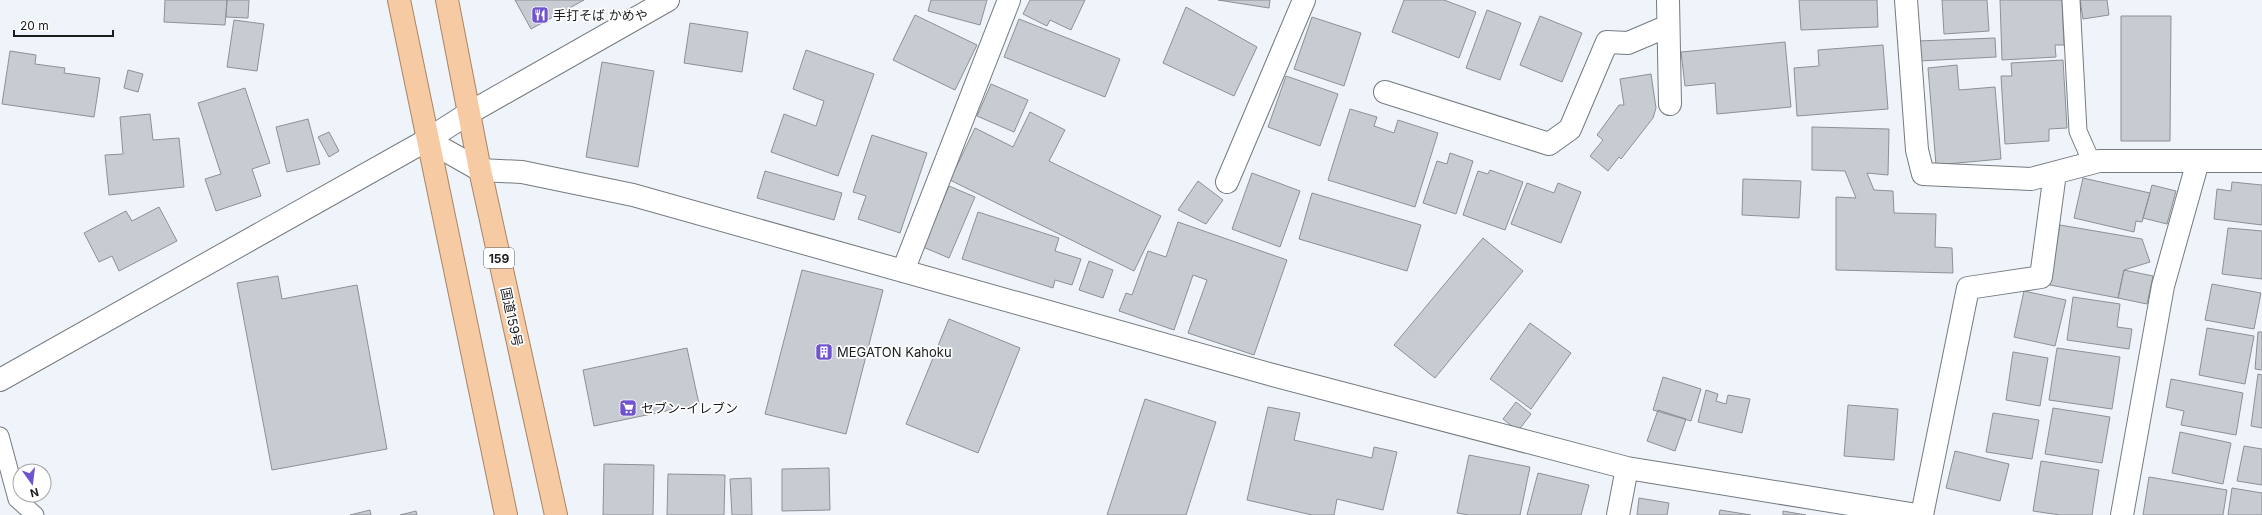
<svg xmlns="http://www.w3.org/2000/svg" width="2262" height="515" font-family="Inter,'Noto Sans JP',sans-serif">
  <rect width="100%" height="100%" fill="#eff4fa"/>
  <path fill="#c6ccd1" stroke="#8c9196" d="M165,0h62l-2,25 -61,-3z
    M227,0h22l-1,18 -22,-1z
    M515,0h69l-53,29z
    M931,0h56l-7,25 -52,-14z
    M1030,0h55l-14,30 -21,-10 -3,6 -24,-12z
    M1218,0h52l-1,8z
    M1404,0h40l32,12 -17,46 -67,-26z
    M1799,0h78l1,27 -77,3z
    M1942,0h45l2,31 -45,3z
    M2000,0h62l2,45h-9l1,12 -54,3z
    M2080,0h27l2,15 -26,4z
    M1186,7l71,40 -23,49 -71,-33z
    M1487,10l34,13 -21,57 -34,-12z
    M915,15l62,30 -22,45 -62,-30z
    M1540,16l42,17 -20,49 -42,-17z
    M2121,16h50l-1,125h-49z
    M1312,17l49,16 -17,53 -50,-17z
    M1019,19l101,40 -15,38 -101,-40z
    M234,20l30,4 -7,47 -30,-4z
    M690,23l58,9 -6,40 -58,-9z
    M1995,38l1,19 -77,4 -1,-20z
    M1785,42l6,65 -74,7 -2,-31 -30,3 -4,-34z
    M1883,45l5,64 -91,7 -3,-48 25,-2 -1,-16z
    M806,50l68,24 -36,102 -67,-24 13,-38 32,12 8,-25 -31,-12z
    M10,51l26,4 -1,9 30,4 -1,5 36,5 -6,39 -92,-13z
    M2063,60l4,68 -18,1v12l-44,3 -4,-68h11l-1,-13z
    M602,62l52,9 -16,96 -52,-10z
    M1957,65l2,25 36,-3 6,72 -65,6 -8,-97z
    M128,70l15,4 -5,18 -14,-4z
    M1651,74l5,34 -3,10 -32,41 -2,-2 -11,14 -18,-15 13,-16 -6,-5 22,-30h5l-4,-26z
    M1286,76l52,18 -18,52 -52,-19z
    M991,84l37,16 -14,32 -37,-16z
    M245,88l25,75 -18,6 9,27 -45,15 -11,-32 16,-5 -23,-71z
    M1350,109l27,8 -3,9 20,7 4,-13 40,13 -23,74 -87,-27z
    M1030,112l35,18 -16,31 112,55 -27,55 -184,-91 25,-52 38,19z
    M150,114l3,26 26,-2 5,49 -75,8 -4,-40 18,-1 -3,-37z
    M308,119l12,45 -33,8 -11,-45z
    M1812,127l77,2 -1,46 -21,-2 7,17 19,1 1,22 42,1 -1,33 17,1 1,25 -117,-3v-73l20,1 -11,-27 -33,-1z
    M329,132l10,19 -10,6 -11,-20z
    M872,135l55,18 -27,80 -42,-14 8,-23 -13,-4z
    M1450,153l23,8 -17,53 -33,-11 14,-42 10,3z
    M1490,170l33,12 -18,48 -42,-15 15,-44 10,3z
    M765,171l77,22 -8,27 -77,-22z
    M1252,173l48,18 -20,56 -48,-18z
    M2083,178l67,15 -8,29 -6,-1 -2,11 -60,-14z
    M1743,179l58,2 -2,37 -57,-3z
    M1198,181l25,19 -17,24 -28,-14z
    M2232,182l30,3v40l-48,-6 3,-30 14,2z
    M1527,183l27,10 4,-10 23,9 -20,51 -50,-19z
    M2152,185l24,6 -9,33 -24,-6z
    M949,186l26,11 -26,61 -26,-11z
    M1312,193l109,32 -14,46 -108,-32z
    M159,207l18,34 -58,30 -7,-15 -13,6 -15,-29 42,-22 6,10z
    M978,212l81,26 -4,13 26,8 -9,26 -17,-5 -2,8 -91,-29z
    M1178,222l109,38 -33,95 -66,-22 19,-53 -14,-5 -19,55 -55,-19 7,-18 6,2 16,-44 18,6z
    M2060,225l82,14 8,23 -26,8 -6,28 -68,-13z
    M2228,228l34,3v48l-40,-5z
    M1483,238l40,33 -88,107 -41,-33z
    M1089,261l24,9 -10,28 -24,-8z
    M802,270l81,20 -37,144 -81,-20z
    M2124,270l29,6 -6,28 -29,-6z
    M278,276l4,23 75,-14 30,164 -115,21 -35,-187z
    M2212,284l49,9 -7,36 -49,-9z
    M2024,291l42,9 -11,46 -41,-9z
    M2073,297l47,7 -3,23 15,2 -3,20 -62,-9z
    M949,319l71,29 -42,105 -72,-29z
    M1530,323l41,30 -40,56 -41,-30z
    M2207,328l47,8 -9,48 -46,-9z
    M2258,332h4v38l-7,-1z
    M687,348l12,56 -105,22 -11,-56z
    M2057,348l63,9 -8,52 -63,-9z
    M2013,352l35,6 -8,48 -34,-6z
    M2258,374l4,1v53l-11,-2z
    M1663,377l38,12 -10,32 -38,-11z
    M2171,379l72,14 -7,42 -55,-10 3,-14 -18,-4z
    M1706,390l12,4 -2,7 10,3 2,-9 22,4 -8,34 -44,-11z
    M1145,399l71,23 -30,93h-79z
    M1516,402l15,12 -13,17 -15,-12z
    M1848,405l50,4 -4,51 -50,-4z
    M1268,407l32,6 -6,27 78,18 2,-11 23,5 -14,58 -46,-11 -3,16h-22l-65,-15z
    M2053,408l57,9 -8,46 -57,-9z
    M1658,410l28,9 -11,32 -28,-10z
    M1993,413l46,7 -7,39 -46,-7z
    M2180,432l51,11 -8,41 -51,-11z
    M2244,446l18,3v36l-25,-4z
    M1955,451l54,13 -9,37 -54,-13z
    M1469,455l61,12 -10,48h-51l-12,-2z
    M2041,461l58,9 -7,45h-32l-27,-4z
    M604,464l50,1 -1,50h-50z
    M829,468l1,42 -48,1v-42z
    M1538,473l51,12 -8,30h-54z
    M668,474l57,1 -1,40h-57z
    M2149,477l78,13 -4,25h-80z
    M751,478l1,37h-20l-2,-36z
    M2232,488l30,5v22h-34z
    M1639,498l30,5 -2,12h-30z
    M370,510l1,5h-21z
    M1720,510l31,5h-32z
    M416,511l1,4h-17z
    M1783,511l23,4h-23z"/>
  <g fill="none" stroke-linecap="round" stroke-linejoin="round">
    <defs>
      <path id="service" d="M2071,0l7,131 14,32
        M0,436l17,63 18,16"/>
      <path id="minor" d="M1668,0l2,104
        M1906,0l11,150 6,24 108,5 68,-18h163
        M1385,92l164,52 21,-15 37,-87 21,1 40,-17
        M427,140l53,30 42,2 111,23 636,179 358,94 290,47
        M1227,182l77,-182
        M903,271l106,-271
        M0,380l427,-240 42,-27 199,-113
        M1618,515l9,-47
        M1922,515l46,-227 73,-11 14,-104
        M2122,515l41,-229 35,-125"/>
      <path id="trunk" d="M399,0l107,515
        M447,0l33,170 76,345"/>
    </defs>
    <use href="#service" stroke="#757a7f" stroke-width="19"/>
    <use href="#minor" stroke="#757a7f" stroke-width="24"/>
    <use href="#trunk" stroke="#a88466" stroke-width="24"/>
    <use href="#service" stroke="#fff" stroke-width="17"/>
    <use href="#minor" stroke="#fff" stroke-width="22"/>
    <use href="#trunk" stroke="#f6caa3" stroke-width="22"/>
  </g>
  <defs>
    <symbol id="restaurant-square" viewBox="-11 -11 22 22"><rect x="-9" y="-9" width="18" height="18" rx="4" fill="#7054cd" stroke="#fff"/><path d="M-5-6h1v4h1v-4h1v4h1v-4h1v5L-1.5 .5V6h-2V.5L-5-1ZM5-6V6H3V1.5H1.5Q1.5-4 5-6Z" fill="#fff"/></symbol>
    <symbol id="building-square" viewBox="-11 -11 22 22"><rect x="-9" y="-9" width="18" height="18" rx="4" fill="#7054cd" stroke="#fff"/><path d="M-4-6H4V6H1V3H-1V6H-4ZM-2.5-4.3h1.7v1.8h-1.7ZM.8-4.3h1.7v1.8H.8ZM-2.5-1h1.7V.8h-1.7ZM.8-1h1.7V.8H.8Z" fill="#fff"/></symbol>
    <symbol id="supermarket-square" viewBox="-11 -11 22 22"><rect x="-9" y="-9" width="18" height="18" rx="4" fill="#7054cd" stroke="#fff"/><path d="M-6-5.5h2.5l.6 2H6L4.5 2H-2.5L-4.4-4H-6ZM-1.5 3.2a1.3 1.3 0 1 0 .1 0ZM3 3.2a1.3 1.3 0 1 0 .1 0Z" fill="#fff"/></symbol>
  </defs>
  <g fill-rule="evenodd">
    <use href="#restaurant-square" x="530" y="5" width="20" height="20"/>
    <use href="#building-square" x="814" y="342" width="20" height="20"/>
    <use href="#supermarket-square" x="618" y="398" width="20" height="20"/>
  </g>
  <g text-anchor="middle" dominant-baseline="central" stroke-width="3.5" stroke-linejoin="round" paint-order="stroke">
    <rect fill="#fff" stroke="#5f6062" stroke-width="1" x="484" y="248" width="30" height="20" rx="3"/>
    <g font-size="12" font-weight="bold" fill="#1a1c1e">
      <text x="499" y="258">159</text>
    </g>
    <g font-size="13" fill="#1a1c1e" stroke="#fff" text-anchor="start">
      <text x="553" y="15">手打そば かめや</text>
      <text x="837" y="352">MEGATON Kahoku</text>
      <text x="641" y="408">セブン-イレブン</text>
    </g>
    <g font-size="13" fill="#1a1c1e" stroke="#fff">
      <text transform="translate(512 317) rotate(78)">国道159号</text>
    </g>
  </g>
  <g transform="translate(32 483) rotate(166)"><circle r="19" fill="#ffffff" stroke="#a3a4a5"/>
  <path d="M0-3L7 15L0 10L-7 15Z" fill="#7054cd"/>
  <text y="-6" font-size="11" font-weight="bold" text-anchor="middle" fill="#1a1c1e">N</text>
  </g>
  <path d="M14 30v6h99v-6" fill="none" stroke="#1a1c1e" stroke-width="2"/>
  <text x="20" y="30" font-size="12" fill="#1a1c1e" stroke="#ffffff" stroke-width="3" paint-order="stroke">20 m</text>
</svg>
